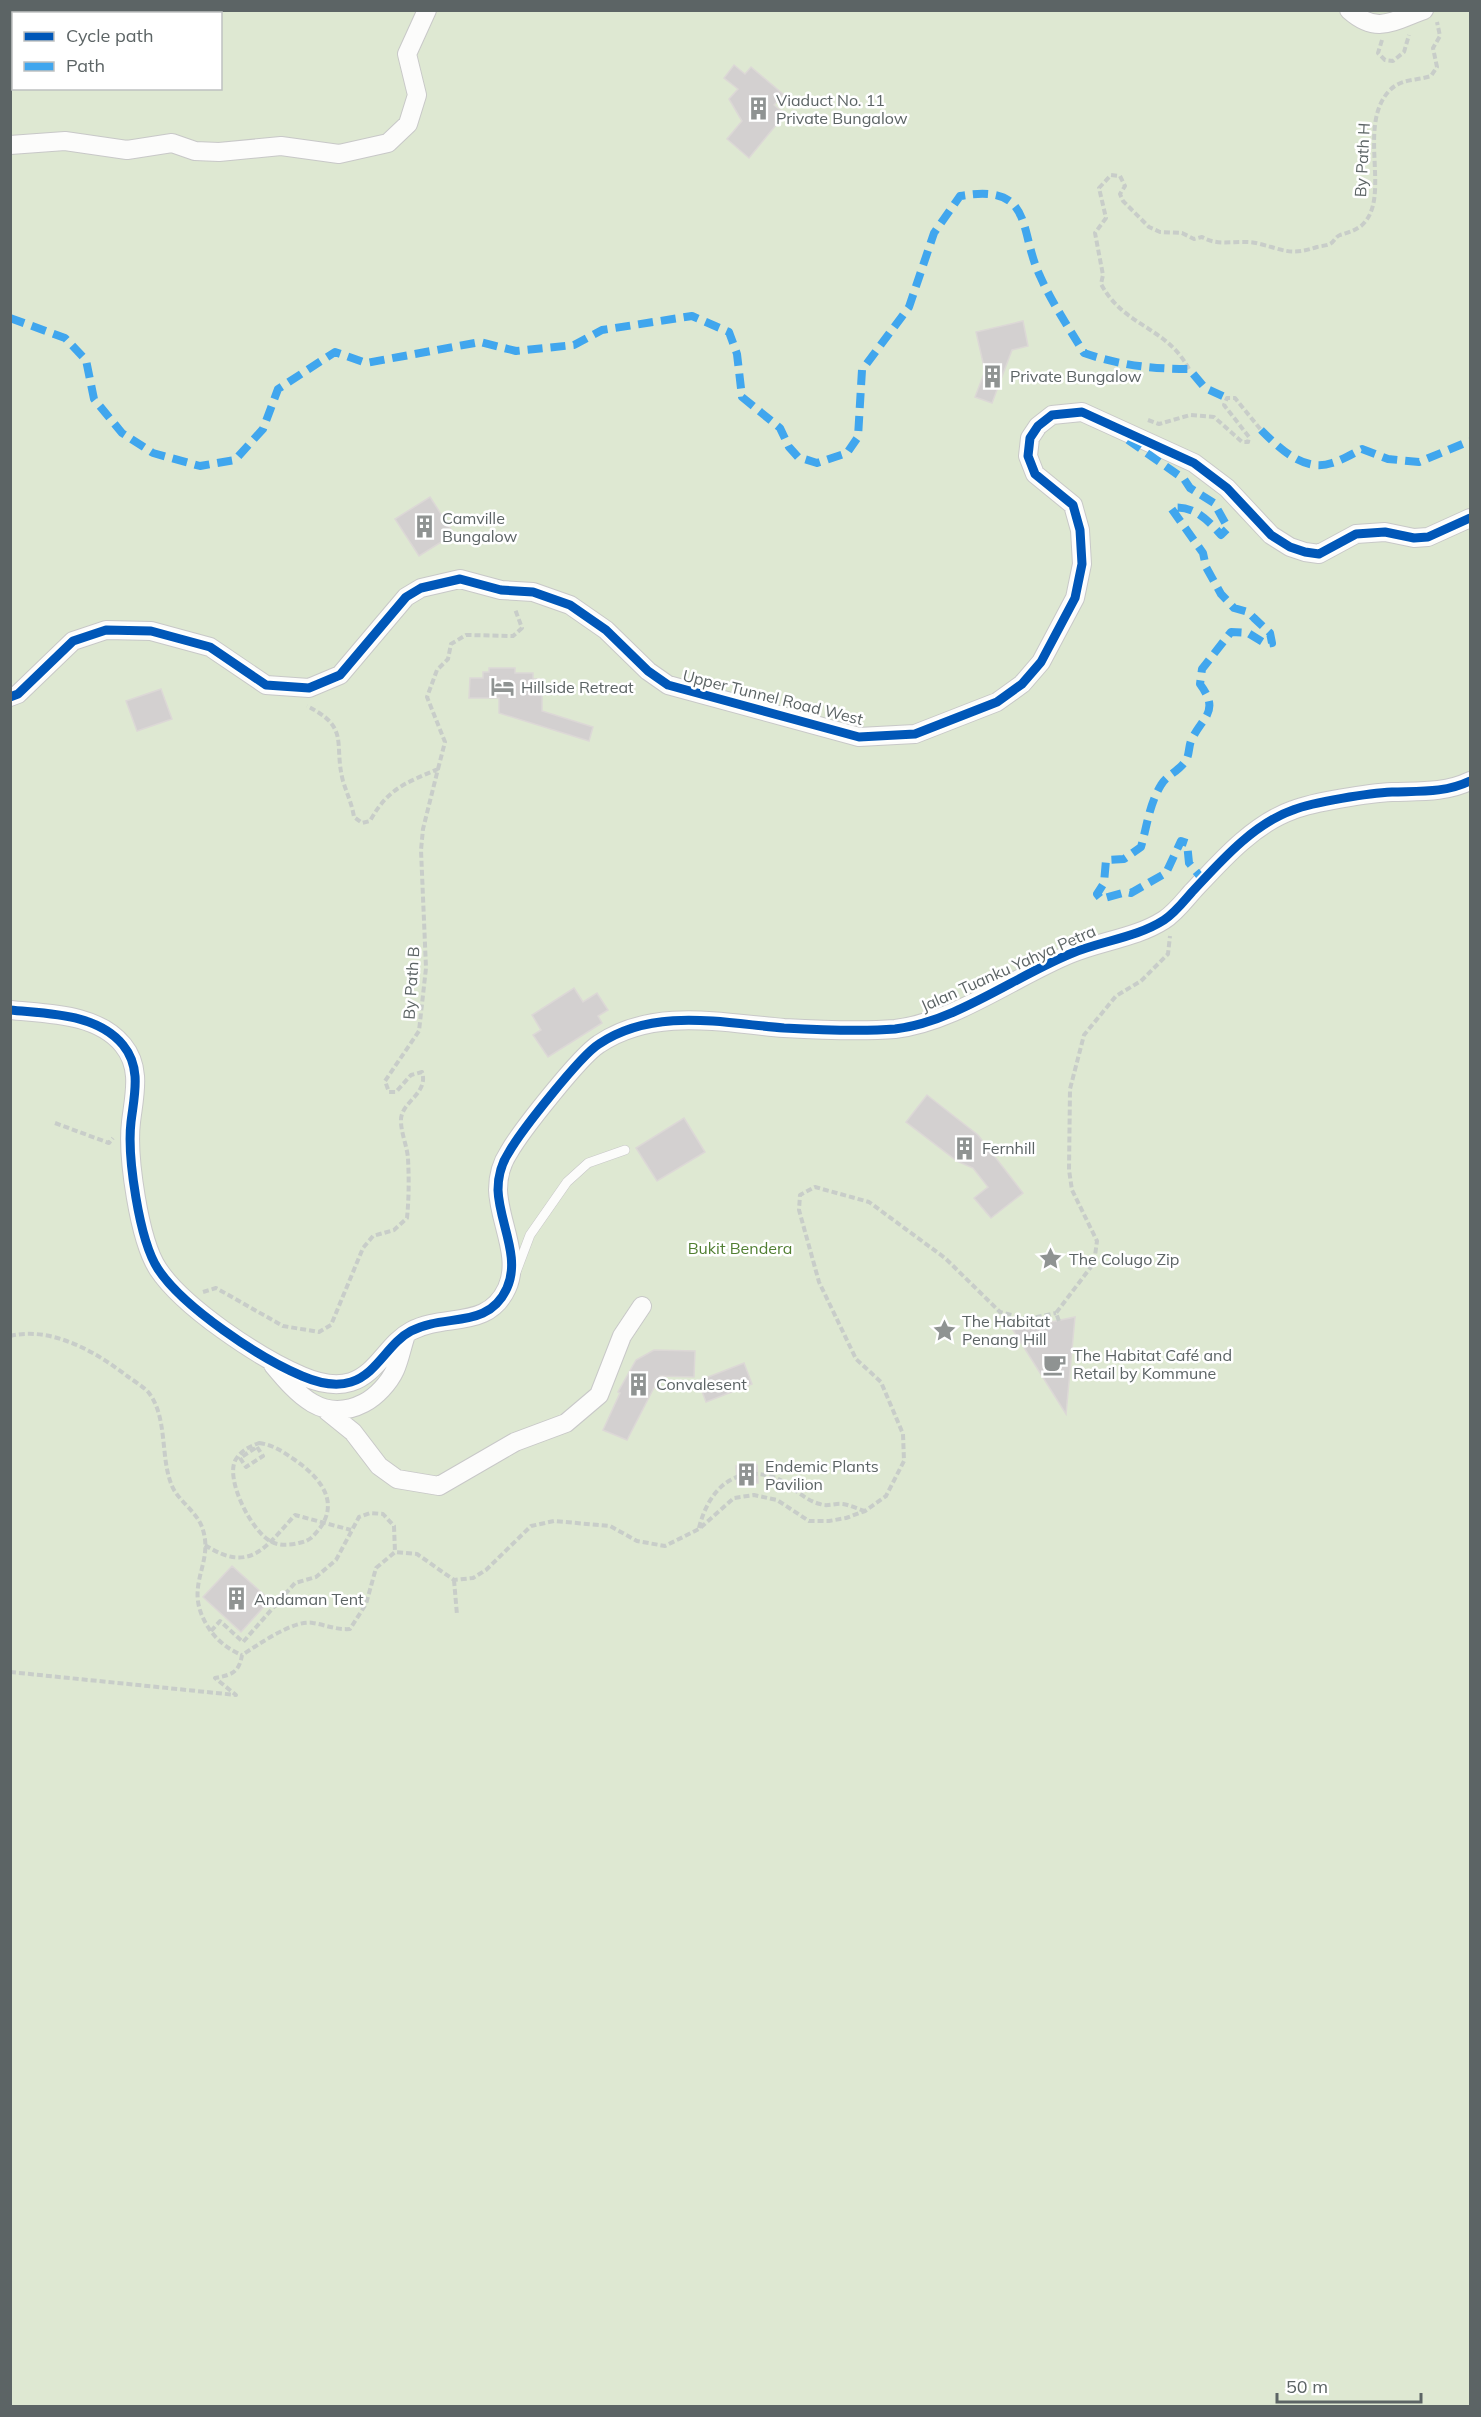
<svg xmlns="http://www.w3.org/2000/svg" width="1481" height="2417" font-family="Mulish,sans-serif">
  <rect width="100%" height="100%" fill="#ede9e7"/>
  <path fill="#dee8d2" fill-rule="evenodd" d="M11,11h1459v2395h-1459zM14,14h206v74h-206z"/>
  <path fill="#d3d0d0" stroke="#dcd8d6" stroke-width="1.5" d="M734,65l11,9 6,-7 32,27 -9,11 11,9 -36,44 -22,-19 15,-18 -13,-22 9,-10 -14,-11z
    M1023,321l5,25 -16,4 -20,53 -17,-6 10,-26 -9,-39z
    M430,497l24,37 -35,22 -24,-37z
    M489,668h26v5h18v6h9v32l51,16 -4,14 -90,-28v-15h-30l1,-20h13v-6h6z
    M161,689l11,30 -35,12 -11,-30z
    M574,988l9,14 14,-9 11,17 -10,6 4,7 -54,34 -15,-22 8,-5 -9,-15z
    M927,1095l51,40 45,58 -32,25 -17,-20 14,-11 -15,-19 -16,-7 -51,-39z
    M684,1118l21,34 -48,29 -21,-33z
    M1075,1317l-9,97 -53,-84z
    M654,1350l41,1 -1,26 -34,-1 -33,64 -24,-10 17,-37 -2,-1 18,-32z
    M744,1363l8,21 -46,18 -8,-21z
    M757,1465l1,18 -21,1 -1,-18z
    M232,1566l38,34 -29,32 -38,-35z"/>
  <g fill="none" stroke-linecap="round" stroke-linejoin="round">
    <defs>
      <path id="service" d="M516,1272l14,-37 37,-53 21,-19 37,-13"/>
      <path id="minor" d="M1349,10c28,25 44,11 75,0
        M10,145l55,-4 62,9 45,-7 23,8 24,1 62,-6 58,8 49,-11 20,-19 9,-29 -10,-41 20,-44
        M10,697l8,-3 55,-53 33,-11 45,1 59,16 56,38 43,3 31,-13 66,-78 15,-9 39,-9 41,11 32,2 37,13 36,25 42,41 20,14 191,52 56,-3 82,-32 25,-18 19,-22 34,-64 7,-34 -2,-34 -7,-25 -38,-31 -7,-18 2,-18 8,-12 14,-11 30,-3 112,51 33,25 44,47 19,12 15,5 14,2 37,-20 29,-2 29,6 14,-1 42,-19
        M10,1010c37,4 87,3 113,35 19,23 11,51 8,77 -4,34 8,118 27,147 25,38 101,89 144,107 14,6 33,11 49,6 26,-8 37,-39 60,-51 34,-18 77,-1 96,-43 14,-31 -8,-66 -9,-98 0,-14 3,-26 11,-38 12,-21 71,-96 90,-108 55,-37 123,-21 185,-16 36,2 75,4 111,1 60,-7 119,-52 175,-75 30,-13 66,-16 94,-34 11,-7 20,-19 28,-28 28,-30 61,-68 101,-82 20,-8 77,-17 99,-18 27,-1 53,1 78,-11
        M273,1365c25,30 50,59 91,38 12,-6 25,-20 31,-33 5,-11 7,-24 11,-35
        M327,1411l26,21 26,34 18,13 42,7 76,-44 51,-19 33,-28 23,-59 20,-30"/>
    </defs>
    <use href="#service" stroke="#c8c8c8" stroke-width="10"/>
    <use href="#minor" stroke="#c8c8c8" stroke-width="20"/>
    <path stroke="#c8cdc9" stroke-width="4" stroke-dasharray="6 3" stroke-linecap="butt" d="M1382,40l-4,13 7,7 8,1 11,-9 5,-17
      M1189,369c-23,-43 -65,-42 -88,-85l2,-9 -8,-42 11,-15 -7,-30 12,-13 9,1 5,10 -5,8 3,7 26,26 11,5 22,1 12,6 8,-2c19,11 37,1 58,7 25,6 30,12 57,3 3,-1 9,-1 13,-3 4,-2 5,-7 10,-9 7,-2 14,-4 21,-9 32,-27 -5,-99 28,-135 12,-13 27,-10 42,-15l6,-9 -4,-19 7,-12 -3,-14
      M1148,420l11,4 31,-9 24,2 28,25h6l1,-5 -25,-32 3,-7h8l26,32
      M438,769l7,-27 -18,-45 10,-27 11,-11 3,-15 15,-9 47,1 9,-8 -7,-19
      M55,1123l54,20 4,-5
      M203,1292l13,-4 67,38 36,6 12,-7 32,-77 10,-12 21,-6 13,-12c2,-20 2,-40 1,-60 -1,-12 -7,-25 -7,-37 -1,-19 28,-27 21,-49l-11,3 -15,17h-7l-4,-11 34,-50 7,-63 -5,-118 2,-21 15,-60c-32,14 -50,19 -68,52l-8,2 -8,-6c-2,-13 -7,-23 -11,-36 -10,-38 8,-53 -36,-75
      M1027,1319l29,-6
      M1059,1321l-3,-8 38,-50 3,-22 -25,-51 -3,-20 1,-81 14,-54 32,-39 25,-15 27,-27 2,-18
      M10,1336c42,-10 86,16 117,40 7,5 17,11 22,17 19,25 11,65 23,93 7,16 26,26 31,44 11,36 -21,56 5,97 8,13 21,23 34,28
      M257,1447l6,9 -17,11 -6,-9z
      M699,1528c9,-37 35,-65 77,-50 15,6 27,22 44,26 7,3 15,-1 23,0 7,1 15,5 22,7
      M205,1545c45,29 60,3 90,-30l56,15
      M454,1580l3,35
      M211,1631l9,-10 23,21 52,-59 21,-6 20,-17 23,-43 11,-4 13,1 11,12 1,26
      M10,1672l226,23 -21,-17c16,-3 24,-5 27,-23 16,-10 52,-36 71,-32 13,2 23,7 37,6l16,-25 10,-36 19,-16 22,2 37,26 19,-2 13,-8 45,-44 23,-5 56,5 27,15 28,5 34,-17 35,-31 20,-3 23,5 32,21h20l17,-3 19,-7 21,-15 18,-35 -1,-27 -22,-52 -25,-23 -37,-77 -20,-72 1,-15 15,-8 54,15 76,56 55,54 27,7 2,8"/>
    <use href="#service" stroke="#fcfcfb" stroke-width="9"/>
    <use href="#minor" stroke="#fcfcfb" stroke-width="18"/>
    <path stroke="#c8cdc9" stroke-width="4" stroke-dasharray="6 3" stroke-linecap="butt" d="M259,1443c15,2 24,9 36,17 30,21 48,48 16,78 -4,3 -7,4 -12,5 -8,2 -20,3 -27,-1 -20,-9 -48,-64 -36,-83 6,-9 13,-12 23,-16z"/>
    <path stroke="#40a6ee" stroke-width="8" stroke-dasharray="15 8" stroke-linecap="butt" d="M10,318l55,20 21,22 8,39 28,34 31,20 47,13 35,-6 28,-31 15,-40 57,-37 31,11 114,-21 36,9 58,-6 28,-15 90,-14 37,16 8,22 5,43 38,31 9,19 9,10 19,6 30,-10 11,-16 4,-67 47,-63 25,-74 26,-37c75,-13 58,34 80,80 12,27 29,52 44,77 35,12 67,16 105,16l16,19 22,10
      M1261,430c17,17 43,43 71,33 10,-3 20,-9 30,-14l26,10 31,3 51,-21
      M1128,440l56,39 6,9 24,15 14,25 -7,7c-12,-14 -28,-31 -50,-27l32,45 3,14 15,27 13,14 14,4 6,6 16,15 2,10 -6,1 -18,-11 -17,-1 -29,37 -2,15c21,29 2,32 -9,57 -3,8 -1,15 -7,22 -7,9 -18,13 -23,22 -12,20 -14,41 -20,62l-17,12 -18,1 -2,23 -7,11 4,5 25,-7 5,1 35,-20 15,-32 6,2 2,20 14,17"/>
    <defs>
      <path id="cycleway" d="M10,697l8,-3 55,-53 33,-11 45,1 59,16 56,38 43,3 31,-13 66,-78 15,-9 39,-9 41,11 32,2 37,13 36,25 42,41 20,14 191,52 56,-3 82,-32 25,-18 19,-22 34,-64 7,-34 -2,-34 -7,-25 -38,-31 -7,-18 2,-18 8,-12 14,-11 30,-3 112,51 33,25 44,47 19,12 15,5 14,2 37,-20 29,-2 29,6 14,-1 42,-19
        M10,1010c37,4 87,3 113,35 19,23 11,51 8,77 -4,34 8,118 27,147 25,38 101,89 144,107 14,6 33,11 49,6 26,-8 37,-39 60,-51 34,-18 77,-1 96,-43 14,-31 -8,-66 -9,-98 0,-14 3,-26 11,-38 12,-21 71,-96 90,-108 55,-37 123,-21 185,-16 36,2 75,4 111,1 60,-7 119,-52 175,-75 30,-13 66,-16 94,-34 11,-7 20,-19 28,-28 28,-30 61,-68 101,-82 20,-8 77,-17 99,-18 27,-1 53,1 78,-11"/>
    </defs>
    <use href="#cycleway" stroke="#fff" stroke-width="13"/>
    <use href="#cycleway" stroke="#0057b8" stroke-width="9"/>
  </g>
  <defs>
    <symbol id="building-bare" viewBox="-9 -9 18 18"><path d="M-4-6H4V6H1V3H-1V6H-4ZM-2.5-4.3h1.7v1.8h-1.7ZM.8-4.3h1.7v1.8H.8ZM-2.5-1h1.7V.8h-1.7ZM.8-1h1.7V.8H.8Z" fill="#8f9392" stroke="#fff" stroke-width="2.5" paint-order="stroke"/></symbol>
    <symbol id="hotel-bare" viewBox="-9 -9 18 18"><path d="M-6-4.5h1.5V1H6V5H4.5V3h-9V5H-6ZM-4 0a1.8 1.8 0 1 1 3.6 0ZM.5 0V-2.5h3Q6-2.5 6 0Z" fill="#8f9392" stroke="#fff" stroke-width="2.5" paint-order="stroke"/></symbol>
    <symbol id="sight-bare" viewBox="-9 -9 18 18"><path d="M0-6L1.8-2.2L6-1.7L2.9 1.2L3.7 5.4L0 3.3L-3.7 5.4L-2.9 1.2L-6-1.7L-1.8-2.2Z" fill="#8f9392" stroke="#fff" stroke-width="2.5" paint-order="stroke"/></symbol>
    <symbol id="cafe-bare" viewBox="-9 -9 18 18"><path d="M-5.5-4.5H6V0H3Q3 3.5 0 3.5H-2.5Q-5.5 3.5-5.5 0ZM3-3.2v2h1.7v-2ZM-6 4.5H4V6H-6Z" fill="#8f9392" stroke="#fff" stroke-width="2.5" paint-order="stroke"/></symbol>
  </defs>
  <g fill-rule="evenodd">
    <use href="#building-bare" x="742" y="92" width="33" height="33"/>
    <use href="#building-bare" x="976" y="360" width="33" height="33"/>
    <use href="#building-bare" x="408" y="510" width="33" height="33"/>
    <use href="#hotel-bare" x="486" y="670" width="33" height="33"/>
    <use href="#building-bare" x="948" y="1132" width="33" height="33"/>
    <use href="#sight-bare" x="1034" y="1242" width="33" height="33"/>
    <use href="#sight-bare" x="928" y="1314" width="33" height="33"/>
    <use href="#cafe-bare" x="1038" y="1348" width="33" height="33"/>
    <use href="#building-bare" x="622" y="1368" width="33" height="33"/>
    <use href="#building-bare" x="730" y="1458" width="33" height="33"/>
    <use href="#building-bare" x="220" y="1582" width="33" height="33"/>
  </g>
  <g text-anchor="middle" dominant-baseline="central" stroke-width="5" stroke-linejoin="round" paint-order="stroke">
    <g font-size="16" fill="#5c6465" stroke="#fff" text-anchor="start">
      <text x="776" y="100">Viaduct No. 11<tspan x="776" dy="18">Private Bungalow</tspan></text>
      <text x="1010" y="376">Private Bungalow</text>
      <text x="442" y="518">Camville<tspan x="442" dy="18">Bungalow</tspan></text>
      <text x="521" y="687">Hillside Retreat</text>
      <text x="982" y="1148">Fernhill</text>
      <text x="1069" y="1259">The Colugo Zip</text>
      <text x="962" y="1321">The Habitat<tspan x="962" dy="18">Penang Hill</tspan></text>
      <text x="1073" y="1355">The Habitat Café and<tspan x="1073" dy="18">Retail by Kommune</tspan></text>
      <text x="656" y="1384">Convalesent</text>
      <text x="765" y="1466">Endemic Plants<tspan x="765" dy="18">Pavilion</tspan></text>
      <text x="254" y="1599">Andaman Tent</text>
    </g>
    <g font-size="16" fill="#5c6465" stroke="#fff">
      <text transform="translate(1362 160) rotate(-87)">By Path H</text>
      <text transform="translate(773 697) rotate(14)">Upper Tunnel Road West</text>
      <text transform="translate(1008 968) rotate(-24)">Jalan Tuanku Yahya Petra</text>
      <text transform="translate(411 983) rotate(-86)">By Path B</text>
    </g>
    <g font-size="16" fill="#517f32" stroke="#fff">
      <text x="740" y="1248">Bukit Bendera</text>
    </g>
  </g>
  <rect width="1481" height="2417" fill="none" stroke="#5c6465" stroke-width="24"/>
  <rect x="12" y="12" width="210" height="78" fill="#ffffff" stroke="#bec1c1" stroke-width="1.5"/>
  <rect x="24" y="32" width="30" height="9" fill="#0057b8" stroke="#bec1c1" stroke-width="1.5"/>
  <text x="66" y="42" font-size="18" fill="#5c6465">Cycle path</text>
  <rect x="24" y="62" width="30" height="9" fill="#40a6ee" stroke="#bec1c1" stroke-width="1.5"/>
  <text x="66" y="72" font-size="18" fill="#5c6465">Path</text>
  <path d="M1277 2393v9h144v-9" fill="none" stroke="#5c6465" stroke-width="3"/>
  <text x="1286" y="2393" font-size="18" fill="#5c6465" stroke="#ffffff" stroke-width="4.5" paint-order="stroke">50 m</text>
</svg>
